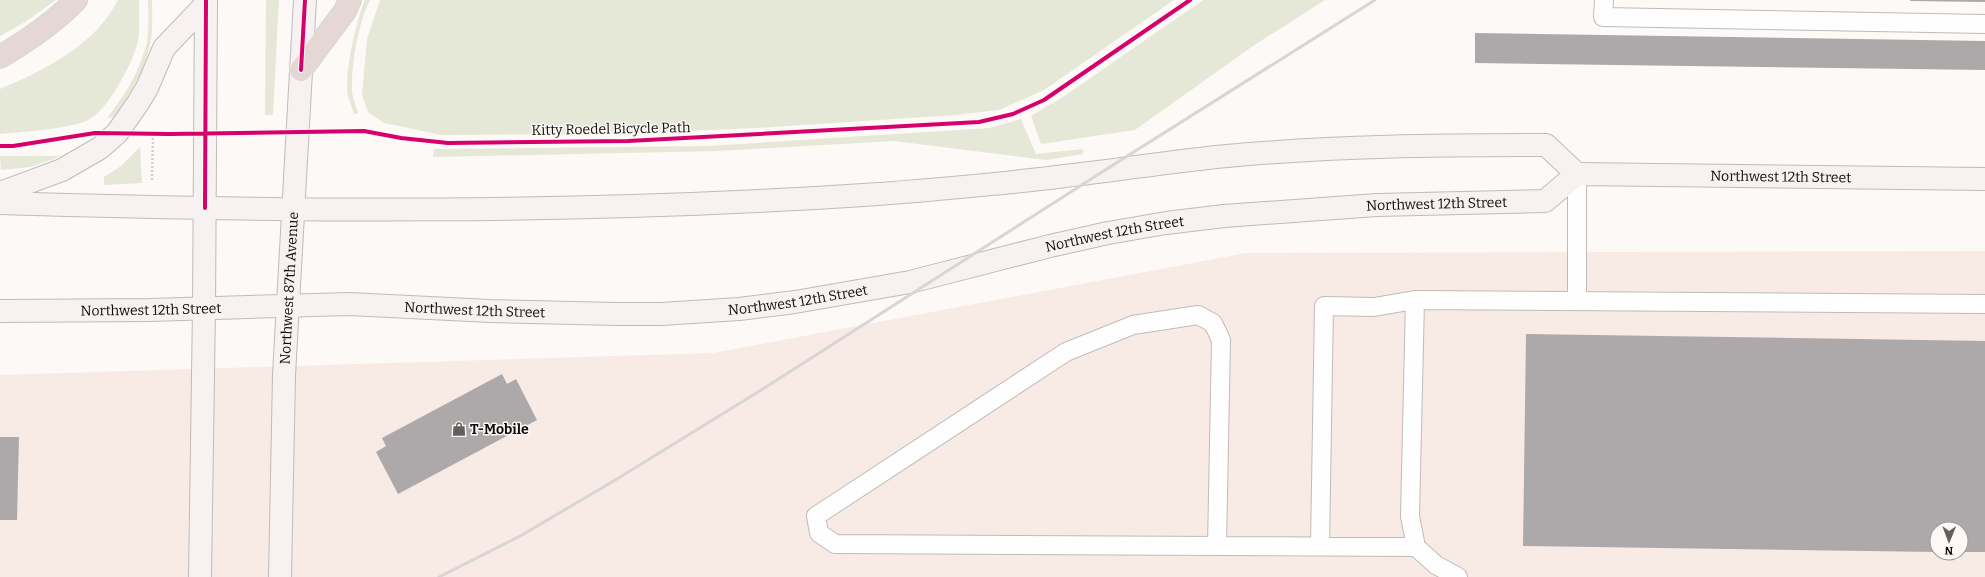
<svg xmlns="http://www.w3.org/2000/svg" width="1985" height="577" font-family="Bitter,serif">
  <rect width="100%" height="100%" fill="#fcf9f7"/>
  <path fill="#f8ebe6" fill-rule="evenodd" d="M1985,251v326h-1985v-202l713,-22 533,-100zM1937,529h24v24h-24z"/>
  <path fill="#e5e8d7" d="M0,0h56l-31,22 -25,14z
    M118,0h21c0,13 1,27 -1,40 -3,20 -30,69 -48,79 -17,10 -69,13 -90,15v-45c45,-19 94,-43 118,-89z
    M148,0h4c0,13 1,27 -1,40 -5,29 -20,54 -38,77l-6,1c18,-23 34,-48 40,-77 2,-13 1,-28 1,-41z
    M266,0h13l-6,115h-8z
    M365,0h5c-12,24 -19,64 -18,92 1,7 4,14 6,21l-4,1c-2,-6 -4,-12 -6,-18 -4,-22 8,-76 17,-96z
    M380,0h794l-130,90 -45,20 -44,5 -197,13 -146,6 -170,1 -58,-12 -16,-11 -6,-17 5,-56z
    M1203,0h122l-72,46 -118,84 -94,14 -10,-28 32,-19z
    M1021,119l15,35 47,-5v5l-37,6 -152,-19 -177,10 -284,6 1,-8 274,-3 282,-18z
    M140,147l2,36 -38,2v-8l17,-11z
    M0,156h61l-30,11 -30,3z"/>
  <path fill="#ada9aa" d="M1910,0h75v2l-75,-1z
    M1475,33l510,8v29l-510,-7z
    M1526,334l459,7v211h-24v-23h-24v23l-414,-6z
    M502,374l5,10 9,-5 21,41 -139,74 -22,-42 10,-6 -4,-8z
    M0,437h19l-2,83h-17z"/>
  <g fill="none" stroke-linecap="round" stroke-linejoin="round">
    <defs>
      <path id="lane" d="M1604,0l-1,17 382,7
        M1577,301v-127
        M1217,546l4,-206 -8,-17 -15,-8 -65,10 -67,27 -250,164 3,17 16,11 581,3
        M1320,546l4,-240 50,1 41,-7
        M1458,577l-22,-12 -20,-18 -6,-31 5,-216 570,4"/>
      <g id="secondary">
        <path d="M0,193l62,-23 38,-22 17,-15 21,-30 9,-15 17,-40 42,-44"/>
        <path d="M0,203c293,9 587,11 879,-9 62,-5 125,-10 186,-18 54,-6 108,-15 162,-20 107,-10 213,-11 319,-11l31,29"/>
        <path id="s1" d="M0,311l150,-1 199,-6 141,7 128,3h43l78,-5 56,-7 115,-20 140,-36 58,-13 58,-10 58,-7 153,-11 168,-4 32,-27 408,5"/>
        <path d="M200,577l4,-269 2,-308"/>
        <path id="s2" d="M280,577l4,-202 21,-375"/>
      </g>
      <path id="highway" d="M0,57c27,-16 54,-34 76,-57
        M301,70l44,-59 5,-11"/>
    </defs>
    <use href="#lane" stroke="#bfbbba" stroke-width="20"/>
    <use href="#secondary" stroke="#bfbbba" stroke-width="24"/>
    <use href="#highway" stroke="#d8d6d4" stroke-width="24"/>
    <path stroke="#d2d1d1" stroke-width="2.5" stroke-dasharray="2 2" stroke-linecap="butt" d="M152,180l1,-46"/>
    <use href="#lane" stroke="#fffefe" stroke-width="18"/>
    <use href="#secondary" stroke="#f7f2f1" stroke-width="22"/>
    <use href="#highway" stroke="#e5d7d3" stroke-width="22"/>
    <path stroke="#d7d5d5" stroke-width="3" d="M439,577l83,-42 95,-56 149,-92 336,-215 273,-172"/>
    <defs>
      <path id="cycleway" d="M301,70l4,-70
        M0,146h13l82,-13 75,1 194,-3 37,7 47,5 180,-2 351,-19 34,-8 31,-14 146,-100
        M205,208l1,-208"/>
    </defs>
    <use href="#cycleway" stroke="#fdf8f6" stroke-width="6"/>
    <use href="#cycleway" stroke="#d6006c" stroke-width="4"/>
  </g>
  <defs>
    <symbol id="shop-bare" viewBox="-9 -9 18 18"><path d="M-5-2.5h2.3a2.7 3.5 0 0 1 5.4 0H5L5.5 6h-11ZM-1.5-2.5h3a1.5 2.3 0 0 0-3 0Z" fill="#635f5d" stroke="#fdf8f6" stroke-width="2.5" paint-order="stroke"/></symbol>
  </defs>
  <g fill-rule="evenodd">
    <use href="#shop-bare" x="449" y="419" width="20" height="20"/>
  </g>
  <g text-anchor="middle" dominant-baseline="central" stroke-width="3" stroke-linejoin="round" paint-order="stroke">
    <g font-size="14" fill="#100c0a" stroke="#fdf8f6">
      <text transform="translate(611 129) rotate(-1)">Kitty Roedel Bicycle Path</text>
      <text stroke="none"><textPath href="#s1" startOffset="1801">Northwest 12th Street</textPath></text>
      <text stroke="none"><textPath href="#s1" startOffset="1447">Northwest 12th Street</textPath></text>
      <text stroke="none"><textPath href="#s1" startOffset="1123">Northwest 12th Street</textPath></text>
      <text stroke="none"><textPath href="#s2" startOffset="289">Northwest 87th Avenue</textPath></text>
      <text stroke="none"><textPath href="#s1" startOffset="799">Northwest 12th Street</textPath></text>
      <text stroke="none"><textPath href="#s1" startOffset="151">Northwest 12th Street</textPath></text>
      <text stroke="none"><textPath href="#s1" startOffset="475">Northwest 12th Street</textPath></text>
    </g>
    <g font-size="14" font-weight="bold" fill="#100c0a" stroke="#fdf8f6" text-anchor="start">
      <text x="470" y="429">T-Mobile</text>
    </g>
  </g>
  <g transform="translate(1949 541) rotate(181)"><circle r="19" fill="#fdf8f6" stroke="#9e9a98"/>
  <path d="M0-3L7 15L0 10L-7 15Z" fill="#635f5d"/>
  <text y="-6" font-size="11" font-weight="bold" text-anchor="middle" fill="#100c0a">N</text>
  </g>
</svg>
